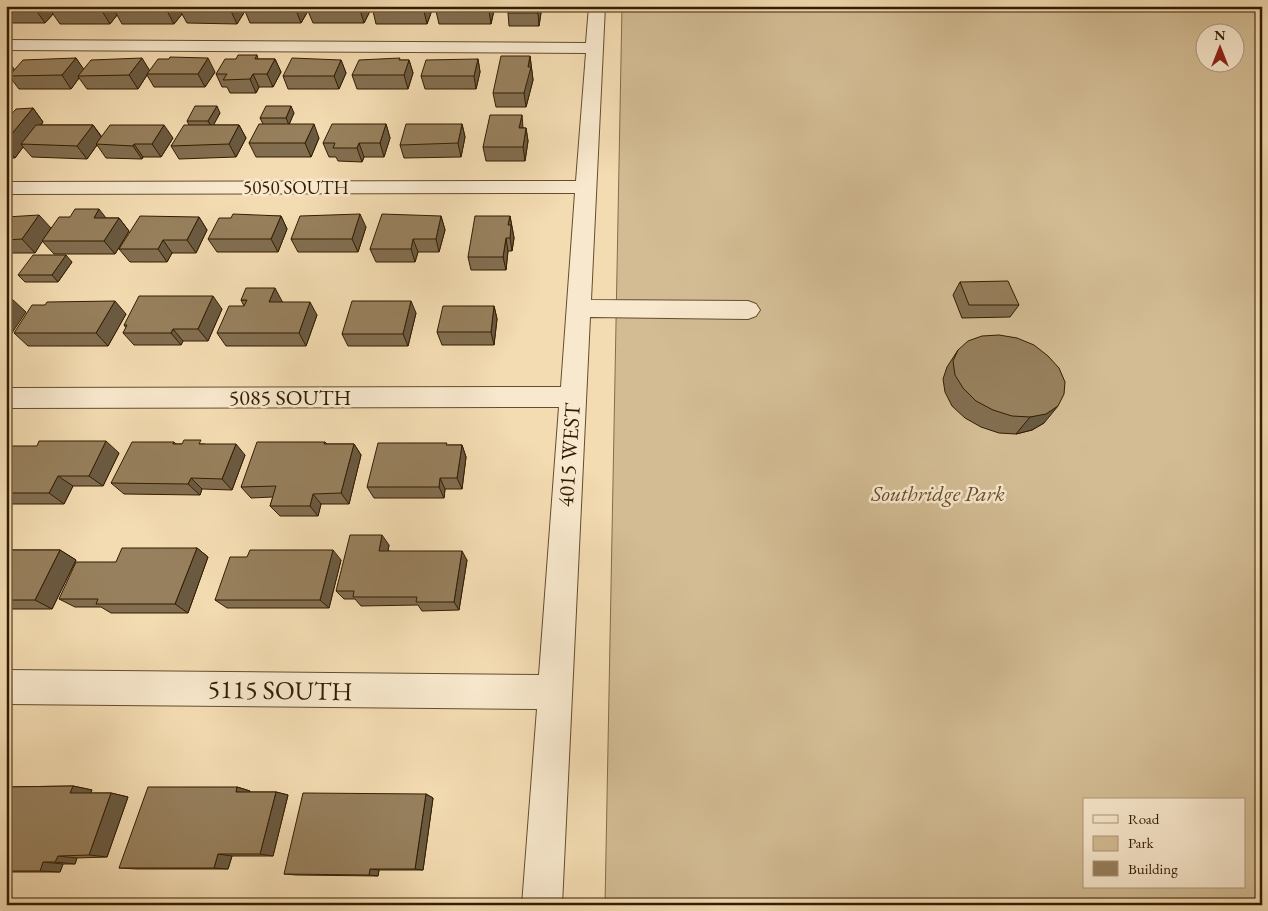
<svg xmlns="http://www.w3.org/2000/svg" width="1268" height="911" font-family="'EB Garamond',serif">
  <rect width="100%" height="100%" fill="#f4dcb2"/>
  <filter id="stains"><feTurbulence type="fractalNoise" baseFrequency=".004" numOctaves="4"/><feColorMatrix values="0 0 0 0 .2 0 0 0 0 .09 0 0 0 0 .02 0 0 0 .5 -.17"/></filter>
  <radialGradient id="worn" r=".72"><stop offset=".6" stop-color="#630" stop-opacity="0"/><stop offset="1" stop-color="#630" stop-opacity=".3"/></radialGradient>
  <path fill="#d3bc94" stroke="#836c4a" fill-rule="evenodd" d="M622,6h640v899h-657zM1206,32h30v30h-30zM1084,800h160v87h-160z"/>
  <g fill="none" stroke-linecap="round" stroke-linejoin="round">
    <defs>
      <path id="minor" d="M589,6h16l-14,294 157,1 8,3 4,6 -4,6 -8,3 -158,-2 -28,588h-40l15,-196 -531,-5v-34l533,5 20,-268 -553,1v-20l555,-1 14,-194 -569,1v-12l570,-1 10,-128 -580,-3v-10l580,3z"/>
    </defs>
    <use href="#minor" stroke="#634d2c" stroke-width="2"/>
    <use href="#minor" fill="#f8e8cd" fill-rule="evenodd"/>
  </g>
  <path fill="#826e50" stroke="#331d00" d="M6,6h239l1,2h63l1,-2h60l1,3 -7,14h-51l-5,-12 -7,12h-51l-5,-12 -8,13 -50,-1 -5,-9 -8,10h-52l-5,-9 -7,9h-50l-7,-10 -8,9h-39z
    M375,6h56l1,4 -5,14h-51l-3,-13z
    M509,6h33l-3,20h-30l-1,-13z
    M494,10l-3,14h-52l-3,-13z
    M257,55l1,4h17l6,13 -8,15h-14l-3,6h-26l-3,-6h-5l-6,-13 20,-15z
    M530,56l3,24 -7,27h-30l-3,-14z
    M76,58l7,11 132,3 -10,15h-51l-7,-12 -9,14h-51l-8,-11 -8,11h-52l-10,-13 -3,3v-20l8,11z
    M478,59l2,13 -4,17h-51l-4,-13z
    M341,60l5,13 -7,16h-51l-5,-13z
    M400,60h9l4,13 -5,16h-51l-5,-14z
    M33,108l10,14 -2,3h52l9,12 71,1 -12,19h-18l-1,2 -36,-1 -9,-13 -10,14 -55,-2 -9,-10 -8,11h-9v-38z
    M220,113l-7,12h26l7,13 -10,19 -57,2 -8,-13 18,-21 -2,-4z
    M294,113l-5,11 30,14 -8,19h-55l-7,-14 14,-19 -3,-6z
    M386,124l4,14 -6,19h-20l-2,5 -24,-1 -2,-4h-7l-6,-14z
    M462,124l3,13 -4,20 -57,1 -4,-13z
    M523,128h3l2,13 -3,20h-39l-3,-14z
    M281,216l6,13 -9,23h-61l-9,-13 23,-21z
    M441,216l4,14 -6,22h-21l-3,10h-39l-6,-13z
    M510,216l4,22 -2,13h-4l-2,19h-35l-3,-13z
    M6,217l45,11 55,-10h13l10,13 -14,23h-61l-12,-13 -7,12h-29z
    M199,217l8,13 -11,23h-24l-5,9h-37l-11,-13z
    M366,227l-8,25h-60l-7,-13z
    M72,262l-14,20h-33l-7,-7z
    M960,282l59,23 -9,12 -48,1 -9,-23z
    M241,300l41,1v1l35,13 -11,31h-80l-9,-13 27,-27z
    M45,305l81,9 -18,32h-80l-14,-13z
    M494,306l3,13 -3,26h-52l-5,-13z
    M222,309l-14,32h-25l-2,4h-47l-11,-12 3,-5 -2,-3z
    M416,313l-8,33h-60l-6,-12z
    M958,350l86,73 -12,7 -16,4 -17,-1 -18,-6 -16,-9 -13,-12 -7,-14 -2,-13 4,-12z
    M174,442l2,2h28l41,11 -13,35 -30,-1 -2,6 -76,-1 -13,-11z
    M325,442l2,2h27l7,11 -12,49h-28l-3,12h-38l-10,-10 3,-9 -22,1 -10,-11z
    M448,445h14l4,12 -4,32h-17l-1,9h-70l-7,-11z
    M6,446l113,7 -16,33h-30l-9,18h-58z
    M389,545l-1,6 79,9 -8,50 -37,1 -4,-6 -57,1 -6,-7h-11l-8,-8z
    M197,548l11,9 -20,56h-77l-10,-6h-26l-16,-8 57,-37z
    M6,550h54l16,10 -24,49h-46z
    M247,557l94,3 -12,48h-102l-12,-8z
    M73,786l19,4 -2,3h21l17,4 -21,60 -30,1 -2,6h-12l-3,8h-54v-85z
    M237,787l13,4v1h26l12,3 -15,61h-41l-4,13h-91l-18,-1z
    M426,794l7,4 -10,72h-44l-1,6 -82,-1 -12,-1z"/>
  <path fill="#6a5a41" stroke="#331d00" d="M40,6h15l-4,5 2,3 -8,9 -9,-13z
    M106,6h13l-4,5 2,4 -7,9 -8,-13z
    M171,6h12l-3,4 2,4 -8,10 -7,-13z
    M234,6h11l1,3 -2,1 1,1 -8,13 -6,-13z
    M299,6h10v3l-8,14 -5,-13z
    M362,6h8l1,3 -7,14 -4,-13z
    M425,6h6l1,4 -5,14 -3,-13z
    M490,6h4v4l-3,14 -2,-13z
    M539,6h3l-3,20 -1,-13z
    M530,56l3,24 -7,27 -2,-14z
    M76,58l9,13 -7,5 1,2 -8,11 -9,-14z
    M142,58l8,13 -3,3v1l-9,14 -9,-14z
    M208,58l7,14 -10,15 -7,-13z
    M6,59l9,11 -9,9z
    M275,59l6,13 -8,15 -6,-13z
    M478,59l2,13 -4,17 -2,-13z
    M341,60l5,13 -7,16 -5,-13z
    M409,60l4,13 -5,16 -4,-14z
    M253,74l6,13 -3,6 -6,-14z
    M217,106l3,7 -8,15 -4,-7z
    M291,106l3,7 -5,12 -3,-7z
    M33,108l10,14 -18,22h-4l2,3 -8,11 -9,-10v-7z
    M522,115l1,13h-4z
    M314,124l5,14 -8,19 -6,-14z
    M386,124l4,14 -6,19 -4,-14z
    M462,124l3,13 -4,20 -3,-14z
    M93,125l9,13 -6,6 1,1 -10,14 -10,-13z
    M164,125l9,13 -12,19 -9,-13z
    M239,125l7,13 -10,19 -7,-13z
    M526,128l2,13 -3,20 -2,-14z
    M359,143l5,14 -2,5 -5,-14z
    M134,144l9,13 -1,2 -9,-13z
    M99,209l11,14 -16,-5z
    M360,214l6,13 -8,25 -6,-13z
    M39,215l12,13 -16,25 -13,-14z
    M281,216l6,13 -9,23 -7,-13z
    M441,216l4,14 -6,22 -3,-13z
    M510,216l4,22 -2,13 -4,-26z
    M199,217l8,13 -11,23 -9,-13z
    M119,218l10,13 -14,23 -11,-13z
    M506,238l2,13 -2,19 -3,-13z
    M413,239l5,13 -3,10 -4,-13z
    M163,240l9,13 -5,9 -9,-13z
    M66,255l6,7 -14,20 -6,-7z
    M275,288l7,13 -5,14 -8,-13z
    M213,296l9,13 -14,32 -10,-12z
    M12,299l14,13 -20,30v-33z
    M115,301l11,13 -18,32 -12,-13z
    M411,301l5,12 -8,33 -5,-12z
    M310,302l7,13 -11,31 -7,-13z
    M494,306l3,13 -3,26 -3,-13z
    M173,329l10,12 -2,4 -10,-12z
    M1058,406l-14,17 -12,7 -16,4 14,-17z
    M106,441l13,12 -16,33 -14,-10z
    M236,444l9,11 -13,35 -10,-11z
    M354,444l7,11 -12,49 -8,-11z
    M462,445l4,12 -4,32 -5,-11z
    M58,476l15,10 -9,18 -15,-11z
    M191,478l11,11 -2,6 -12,-11z
    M440,478l5,11 -1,9 -5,-11z
    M313,494l8,10 -3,12 -8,-10z
    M382,535l7,10 -3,16 -7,-10z
    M197,548l11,9 -20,56 -13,-9z
    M60,550l16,10 -24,49 -17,-9z
    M333,550l8,10 -12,48 -9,-8z
    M462,551l5,9 -8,50 -5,-8z
    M73,786l19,4 -3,7 -19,-4z
    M237,787l13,4 -1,4 -13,-3z
    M276,792l12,3 -15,61 -13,-2z
    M111,793l17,4 -21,60 -18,-2z
    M426,794l7,4 -10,72 -8,-1z
    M218,854l14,2 -4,13 -14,-1z
    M58,856l19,2 -2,6 -20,-2z
    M43,862l20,2 -3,8 -20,-1z
    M370,869l9,1 -1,6 -9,-1z"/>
  <path fill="#97805d" stroke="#331d00" d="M6,6h34l-4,4h-30z
    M56,6h50l-4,5h-51z
    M119,6h52l-4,5h-52z
    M183,6h51l-3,5 -51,-1z
    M247,6h52l-3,4h-52z
    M310,6h52l-2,4h-52z
    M375,6h50l-1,5h-51z
    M438,6h52l-1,5h-53z
    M509,6h30l-1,7h-30z
    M238,55h19l-2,4h20l-8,15h-14l-3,5 -27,1 4,-6h-11l9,-15h11z
    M501,56h29l-2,11h3l-7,26h-31z
    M170,57l38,1 -10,16h-51l11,-15h11z
    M76,58l-14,17 -53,1 14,-16z
    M142,58l-13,17 -51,1 13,-16z
    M292,58l49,2 -7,16h-51z
    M400,58l-1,2h10l-5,15h-52l7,-15z
    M478,59l-4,17h-53l5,-16z
    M195,106h22l-9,15h-21z
    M266,106h25l-5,12h-26z
    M33,108l-27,33v-21l10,-11z
    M490,115h32l-3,13h7l-3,19h-40z
    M259,124h55l-9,19h-56z
    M332,124h54l-6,19h-21l-2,5h-24l2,-5h-12z
    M406,124h56l-4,19 -58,2z
    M36,125h57l-16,21 -56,-2z
    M110,125h54l-12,19h-18l-1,2 -37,-2z
    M184,125h55l-10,19 -58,2z
    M75,209h24l-5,9h25l-15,23h-62l17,-24h11z
    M233,214l48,2 -10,23h-63l11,-21h12z
    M360,214l-8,25h-61l9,-23z
    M382,214l59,2 -5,23h-23l-2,10h-41z
    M39,215l-17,24 -16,1v-23z
    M140,216l59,1 -12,23h-24l-5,9h-39z
    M475,216h35l-2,9h3l-1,13h-4l-3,19h-35z
    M33,255h33l-14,20h-34z
    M1008,281l11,24h-50l-9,-23z
    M246,288h29l-6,14h41l-11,31h-82l12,-27h15l3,-6h-6z
    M139,296h74l-15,33h-25l-2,4h-48l4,-8h-3z
    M6,299h6l-6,10z
    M115,301l-19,32h-82l18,-28h13l2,-3z
    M352,301h59l-8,33h-61z
    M443,306h51l-3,26h-54z
    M999,335l18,3 17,7 14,11 11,12 6,14 -1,12 -6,12 -12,8 -16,3 -18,-1 -19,-6 -17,-9 -13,-13 -8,-13 -2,-14 5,-11 10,-9 14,-5z
    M184,440h17l-2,4h37l-14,35 -31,-1 -3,6 -77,-1 21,-41h42l-1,2h9z
    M39,441h67l-17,35h-31l-9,17h-43v-47h31z
    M257,442h68l-1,2h30l-13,49 -28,1 -3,12h-40l6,-20 -35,1z
    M378,443h69l-1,2h16l-5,33h-17l-1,9h-72z
    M350,535h32l-3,16h83l-8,51h-38l1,-5h-64l1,-6h-18z
    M122,548h75l-22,56h-79l2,-5h-39l17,-37h40z
    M6,550h54l-25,50h-29z
    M250,550h83l-13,50h-105l15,-43h17z
    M73,786l-3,7h41l-22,62 -31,1 -3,6h-12l-3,9h-34v-84z
    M148,787h89l-1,5h40l-16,62h-42l-4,14h-95z
    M303,793l123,1 -11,75h-45l-1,6 -85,-1z"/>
  <g text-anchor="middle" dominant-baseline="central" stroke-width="5" stroke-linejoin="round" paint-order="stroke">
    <g font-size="19" fill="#331d00" stroke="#f8e8cd">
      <text x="296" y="187">5050 SOUTH</text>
    </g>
    <g font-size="22" fill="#331d00" stroke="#f8e8cd">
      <text x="290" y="397">5085 SOUTH</text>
      <text transform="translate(569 455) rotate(-86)">4015 WEST</text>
    </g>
    <g font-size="22" font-style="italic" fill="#634d2c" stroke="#f8e8cd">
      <text x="938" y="493">Southridge Park</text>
    </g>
    <g font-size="26" fill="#331d00" stroke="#f8e8cd">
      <text transform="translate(280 690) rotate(1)">5115 SOUTH</text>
    </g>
  </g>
  <rect width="1268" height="911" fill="none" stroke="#f4dcb2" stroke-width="25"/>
  <rect x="8" y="8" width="1253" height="896" fill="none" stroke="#331d00" stroke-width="2.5"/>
  <rect x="12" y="12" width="1243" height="886" fill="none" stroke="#331d00"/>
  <rect x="1083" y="798" width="162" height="90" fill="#f8e8cd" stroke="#a9977b"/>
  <rect x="1093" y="815" width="25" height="8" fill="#f8e8cd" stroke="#a9977b"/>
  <text x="1128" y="824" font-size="15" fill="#331d00">Road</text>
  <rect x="1093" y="836" width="25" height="15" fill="#d3bc94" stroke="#a9977b"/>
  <text x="1128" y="848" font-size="15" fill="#331d00">Park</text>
  <rect x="1093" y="861" width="25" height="15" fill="#97805d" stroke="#a9977b"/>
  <text x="1128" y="874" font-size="15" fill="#331d00">Building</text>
  <g transform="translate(1220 48)"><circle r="24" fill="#f8e8cd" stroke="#a9977b"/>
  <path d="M0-4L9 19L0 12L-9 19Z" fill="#8f2418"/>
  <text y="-8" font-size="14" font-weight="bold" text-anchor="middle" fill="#331d00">N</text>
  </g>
  <rect width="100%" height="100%" filter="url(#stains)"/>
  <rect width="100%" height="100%" fill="url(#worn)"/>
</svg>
